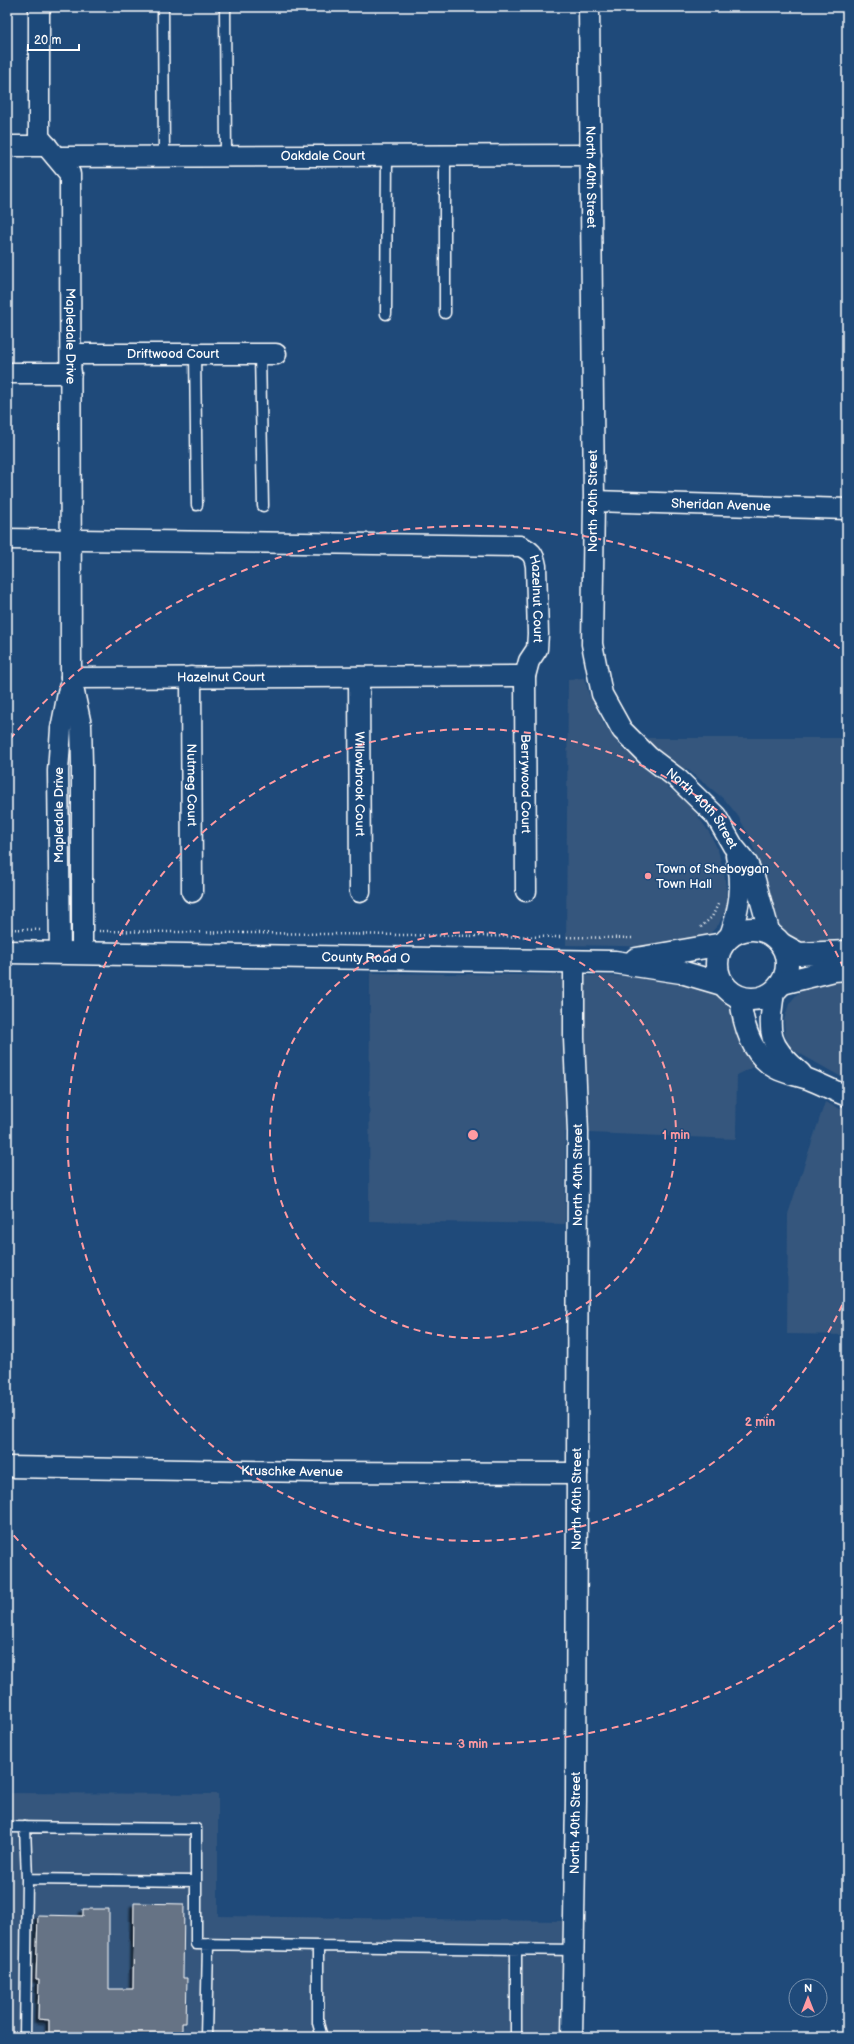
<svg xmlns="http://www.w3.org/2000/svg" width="854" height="2044" font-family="'Balsamiq Sans',sans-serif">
  <defs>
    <filter id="shadow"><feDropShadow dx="-3.5" dy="3.5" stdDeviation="1" flood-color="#0009"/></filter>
  </defs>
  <rect width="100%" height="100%" fill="#1f4a7a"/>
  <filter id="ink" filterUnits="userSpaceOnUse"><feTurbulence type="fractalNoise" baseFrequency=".025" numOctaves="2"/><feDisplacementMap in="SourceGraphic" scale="8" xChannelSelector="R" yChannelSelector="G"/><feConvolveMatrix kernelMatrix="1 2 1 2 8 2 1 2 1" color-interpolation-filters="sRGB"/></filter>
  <g filter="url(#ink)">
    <path fill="#34567d" d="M584,678l5,16 15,30 21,28 24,-14h198v208l-39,2 -20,-11 -9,-10 -8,-17 -10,-43 -13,-33 -10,-18 -13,-16 -39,-32 -19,19 14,10 14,15 14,20 9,18 6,23 3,22v12l-8,17 -11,12 -38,11 -104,-2 2,-266z
      M370,973l314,4 35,16 14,19 27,52 -23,11 -1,64 -171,-7v92l-196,-3z
      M847,976v104l-52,-29 -6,-5 -4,-11 -1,-15 5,-16 7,-9 12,-8z
      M825,1102l22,10v223l-60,-1 1,-120z
      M7,1793l211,1v122l345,5 -2,116h-554z"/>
    <path fill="#667385" stroke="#fff" filter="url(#shadow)" d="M134,1903l50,1 -1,74h4l-1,45h-4v14h-133v-17l-11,-1 1,-40h-3l2,-64 45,1v-7h26v80h24z"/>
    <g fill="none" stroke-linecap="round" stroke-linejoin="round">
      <defs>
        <path id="service" d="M163,7l1,149
          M225,7l1,149
          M445,313v-158
          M386,314l1,-158
          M195,354l2,151
          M260,354l3,152
          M7,1827l189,2v115l122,2
          M25,1827l2,52
          M25,2037l2,-158 169,2
          M206,2037l2,-93
          M322,2037l-4,-14v-77l256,4
          M516,2037v-88"/>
        <g id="minor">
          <path id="s1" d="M41,7l-2,3v127l31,37 1,504 10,47 1,38v190"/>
          <path id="s2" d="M589,7l5,494 -2,143 10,50 20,36 27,27 29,22 38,37 17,30 14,17 8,17 15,54"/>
          <path d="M7,146h40"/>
          <path id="s3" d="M56,157l535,-2"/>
          <path id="s4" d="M71,354h205"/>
          <path d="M7,373h64"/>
          <path id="s5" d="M594,501l253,8"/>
          <path id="s6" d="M7,539l513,7c11,5 14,8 16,20l2,68 -1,15 -8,12 -4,15 1,215"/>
          <path id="s7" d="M191,677l1,215"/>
          <path id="s8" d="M359,677l1,215"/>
          <path id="s9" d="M71,678l454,-2"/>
          <path d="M730,936c9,-27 14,-52 6,-80"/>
          <path d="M60,953l-2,-182 3,-42 8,-41"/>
          <path d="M774,992c-6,42 -7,52 27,81"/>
          <path d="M740,998c3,27 12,60 39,72 9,4 19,6 29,9 13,5 26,12 39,17"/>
          <path id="s10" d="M7,1467l305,5 265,1"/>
          <path id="s11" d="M572,2037l4,-237 2,-668 -4,-94v-77"/>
        </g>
        <g id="tertiary">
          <circle cx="752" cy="964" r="35"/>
          <path d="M781,944l18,10 48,-2"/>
          <path id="s12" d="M7,952l608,10 66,10 41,12"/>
          <path d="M636,959l87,-15"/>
          <path d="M782,983l52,-13 13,-1"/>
        </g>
      </defs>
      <use href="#service" stroke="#fff" stroke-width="13"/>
      <use href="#minor" stroke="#fff" stroke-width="23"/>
      <use href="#tertiary" stroke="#fff" stroke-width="25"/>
      <path stroke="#fff" stroke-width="2.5" stroke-dasharray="1 3" stroke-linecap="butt" d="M701,927l11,-10 7,-15
        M7,929l35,1
        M99,931l535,7"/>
      <use href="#service" stroke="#1f4a7a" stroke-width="10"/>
      <use href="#minor" stroke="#1f4a7a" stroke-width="20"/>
      <use href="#tertiary" stroke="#1f4a7a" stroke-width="22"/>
    </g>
  </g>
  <g fill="none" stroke="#ff9aa2" stroke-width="2" stroke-dasharray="7 5">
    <circle cx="473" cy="1135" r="203"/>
    <path d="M847 1294A406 406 0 1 1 847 976"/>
    <path d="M844 1618A609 609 0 0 1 10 1531M10 739A609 609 0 0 1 844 652"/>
  </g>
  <circle fill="#ff9aa2" stroke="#1f4a7a" stroke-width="1.5" cx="648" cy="876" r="4"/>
  <g text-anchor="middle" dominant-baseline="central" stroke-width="3" stroke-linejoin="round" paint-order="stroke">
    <g font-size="13" fill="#fff" stroke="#1f4a7a">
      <text stroke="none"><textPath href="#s3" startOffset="267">Oakdale Court</textPath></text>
      <text stroke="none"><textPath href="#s2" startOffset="170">North 40th Street</textPath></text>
      <text stroke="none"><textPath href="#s1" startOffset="341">Mapledale Drive</textPath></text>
      <text stroke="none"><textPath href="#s4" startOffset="102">Driftwood Court</textPath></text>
      <text transform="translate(593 501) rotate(-90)">North 40th Street</text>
      <text stroke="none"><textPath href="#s5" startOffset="127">Sheridan Avenue</textPath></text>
      <text stroke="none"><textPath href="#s6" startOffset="573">Hazelnut Court</textPath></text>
      <text stroke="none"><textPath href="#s9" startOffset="150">Hazelnut Court</textPath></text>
      <text stroke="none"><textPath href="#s8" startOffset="107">Willowbrook Court</textPath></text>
      <text stroke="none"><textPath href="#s6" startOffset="761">Berrywood Court</textPath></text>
      <text stroke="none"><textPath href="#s7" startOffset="108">Nutmeg Court</textPath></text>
      <text stroke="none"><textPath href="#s2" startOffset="842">North 40th Street</textPath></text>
      <text transform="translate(59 815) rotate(-90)">Mapledale Drive</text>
      <text stroke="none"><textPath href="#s12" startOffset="359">County Road O</textPath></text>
      <text transform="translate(578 1175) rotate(-90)">North 40th Street</text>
      <text stroke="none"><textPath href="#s10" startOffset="285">Kruschke Avenue</textPath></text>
      <text stroke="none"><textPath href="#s11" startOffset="538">North 40th Street</textPath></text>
      <text stroke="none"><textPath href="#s11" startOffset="214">North 40th Street</textPath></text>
    </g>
    <g font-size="13" fill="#fff" stroke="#1f4a7a" text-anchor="start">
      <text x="656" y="869">Town of Sheboygan<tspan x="656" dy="15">Town Hall</tspan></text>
    </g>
  </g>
  <circle cx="473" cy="1135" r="6" fill="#ff9aa2" stroke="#1f4a7a" stroke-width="2"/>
  <g font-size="12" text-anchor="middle" font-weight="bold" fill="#ff9aa2" stroke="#1f4a7a" stroke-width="3" stroke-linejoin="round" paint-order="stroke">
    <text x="676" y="1139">1 min</text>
    <text x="760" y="1426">2 min</text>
    <text x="473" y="1748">3 min</text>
  </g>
  <rect width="854" height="2044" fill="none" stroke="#1f4a7a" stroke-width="24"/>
  <rect x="12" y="12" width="830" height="2020" fill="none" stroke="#fff" stroke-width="1.5" filter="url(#ink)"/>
  <g transform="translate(808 1998)"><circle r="19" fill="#1f4a7a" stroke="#7992af"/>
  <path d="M0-3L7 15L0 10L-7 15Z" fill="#ff9aa2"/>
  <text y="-6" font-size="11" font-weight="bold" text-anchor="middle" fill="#ffffff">N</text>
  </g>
  <path d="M28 44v6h51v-6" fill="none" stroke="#ffffff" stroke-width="2"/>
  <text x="34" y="44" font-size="12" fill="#ffffff" stroke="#1f4a7a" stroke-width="3" paint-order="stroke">20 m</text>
</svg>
